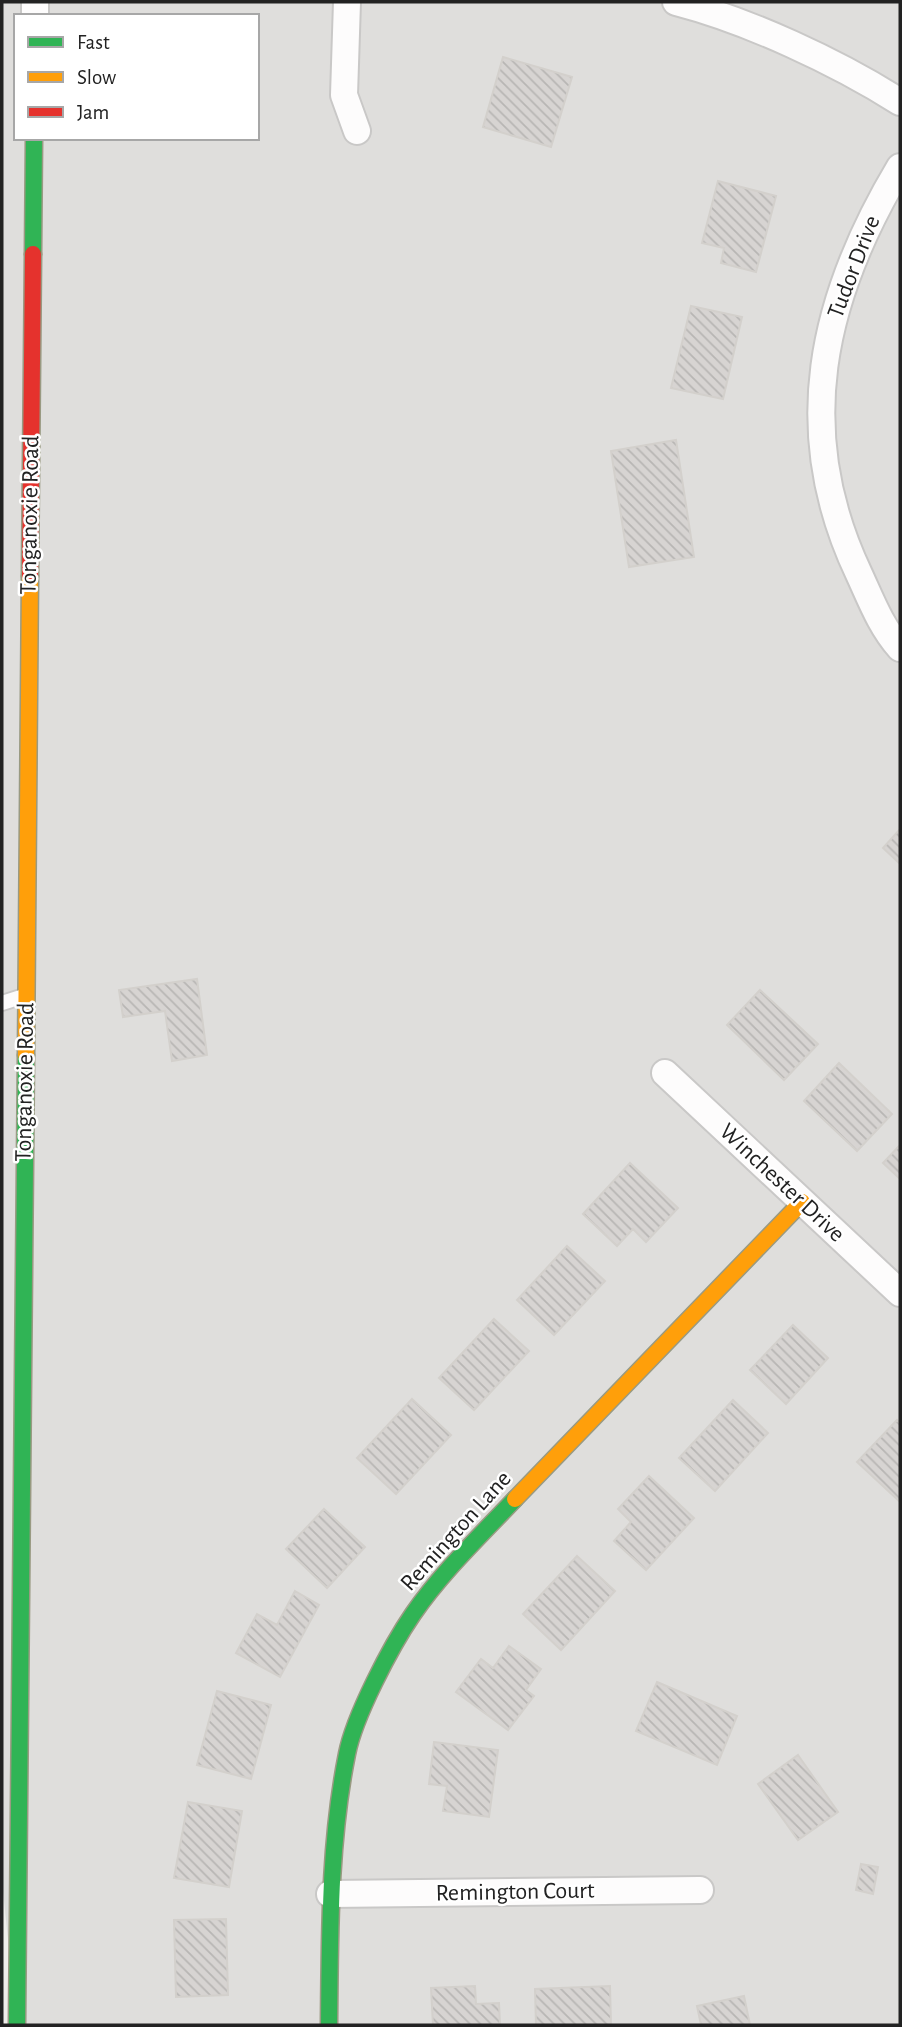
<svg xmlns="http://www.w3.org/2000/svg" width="902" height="2027" font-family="'Alegreya Sans',sans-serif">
  <defs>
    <pattern id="building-back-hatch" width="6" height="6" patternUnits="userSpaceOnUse" patternTransform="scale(1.75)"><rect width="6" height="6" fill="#d7d4d2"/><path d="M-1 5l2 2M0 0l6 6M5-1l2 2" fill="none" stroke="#b8b6b4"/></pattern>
  </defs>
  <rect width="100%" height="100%" fill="#f0eeeb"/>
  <path fill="#dfdedc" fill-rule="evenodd" d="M2,2h898v2023h-883l-15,-143zM16,16h241v122h-241z"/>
  <path fill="url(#building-back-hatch)" stroke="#d3d0cc" stroke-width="2" d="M503,57l69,20 -21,70 -68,-20z
    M718,181l58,15 -20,76 -35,-9 3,-15 -22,-5z
    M691,306l51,11 -19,82 -52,-11z
    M676,440l18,117 -65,10 -18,-116z
    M900,829v35l-17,-16z
    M197,979l10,76 -35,6 -7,-50 -42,6 -4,-27z
    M760,990l58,54 -34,36 -57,-55z
    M839,1063l53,51 -35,37 -53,-50z
    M900,1145v34l-17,-16z
    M630,1163l48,45 -32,34 -13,-13 -16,17 -34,-32z
    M567,1246l38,35 -51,54 -37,-35z
    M494,1319l35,32 -55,59 -35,-32z
    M793,1325l35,33 -42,46 -36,-34z
    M412,1399l39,36 -55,59 -39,-36z
    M733,1400l35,33 -53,58 -36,-33z
    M897,1420l3,3v79l-43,-40z
    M649,1476l45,42 -48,52 -32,-29 17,-19 -13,-13z
    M324,1509l41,38 -38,41 -41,-39z
    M577,1556l38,35 -54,59 -38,-36z
    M295,1591l24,14 -39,72 -44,-24 21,-39 20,11z
    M509,1646l32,23 -15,21 8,6 -26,34 -52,-38 25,-33 12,9z
    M657,1682l80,34 -20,49 -81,-34z
    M217,1691l54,14 -20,74 -54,-14z
    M434,1742l64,8 -9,67 -46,-6 4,-25 -18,-2z
    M798,1755l40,57 -40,28 -40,-56z
    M188,1802l54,9 -13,76 -55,-9z
    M861,1864l17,3 -5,27 -17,-4z
    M226,1919l2,76 -52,2 -2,-77z
    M475,1986l1,18 23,-1 1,22h-67l-2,-37z
    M610,1986l1,39h-75l-1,-36z
    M744,1996l6,29h-49l-4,-19z"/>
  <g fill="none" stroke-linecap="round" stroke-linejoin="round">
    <defs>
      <path id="lane" d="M2,1003l22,-7"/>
      <path id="street" d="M347,2l-3,93 13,36
        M676,2c73,19 161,60 224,100
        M35,16v-14
        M900,167c-79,132 -109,264 -41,407 12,26 22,53 41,74
        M665,1073l235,220
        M330,1894l370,-4"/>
      <path id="fast" d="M33,254l1,-116
        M17,2025l9,-970
        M329,2025c1,-90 0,-182 18,-271 7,-37 44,-108 66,-140 29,-42 67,-78 102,-115"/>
      <path id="slow" d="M26,1055l4,-479
        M515,1499l287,-297"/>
      <path id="jam" d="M30,576l3,-322"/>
    </defs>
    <use href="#lane" stroke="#c9c8c7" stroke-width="18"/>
    <use href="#street" stroke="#c9c8c7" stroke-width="30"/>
    <use href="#fast" stroke="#999a82" stroke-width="19"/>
    <use href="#slow" stroke="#999a82" stroke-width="19"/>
    <use href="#jam" stroke="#999a82" stroke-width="19"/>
    <use href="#lane" stroke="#fdfcfc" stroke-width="14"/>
    <use href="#street" stroke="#fdfcfc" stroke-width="26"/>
    <use href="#fast" stroke="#30b455" stroke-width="16"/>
    <use href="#slow" stroke="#ff9f0a" stroke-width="16"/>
    <use href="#jam" stroke="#e5322d" stroke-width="16"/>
  </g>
  <g text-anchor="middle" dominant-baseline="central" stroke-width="5" stroke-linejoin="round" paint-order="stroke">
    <g font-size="24" fill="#222" stroke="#fff">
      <text transform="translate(854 267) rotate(-69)">Tudor Drive</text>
      <text transform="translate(30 515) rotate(-89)">Tonganoxie Road</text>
      <text transform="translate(25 1082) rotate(-89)">Tonganoxie Road</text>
      <text transform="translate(782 1183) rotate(43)">Winchester Drive</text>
      <text transform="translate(456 1531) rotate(-48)">Remington Lane</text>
      <text transform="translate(515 1892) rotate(-1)">Remington Court</text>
    </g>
  </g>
  <rect width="902" height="2027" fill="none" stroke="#222222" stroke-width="7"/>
  <rect x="14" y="14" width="245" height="126" fill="#ffffff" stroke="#a7a7a7" stroke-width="2"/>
  <rect x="28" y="37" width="35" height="10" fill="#30b455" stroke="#a7a7a7" stroke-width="2"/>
  <text x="77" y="49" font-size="21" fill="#222222">Fast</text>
  <rect x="28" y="72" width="35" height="10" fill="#ff9f0a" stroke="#a7a7a7" stroke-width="2"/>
  <text x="77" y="84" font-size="21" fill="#222222">Slow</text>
  <rect x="28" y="107" width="35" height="10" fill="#e5322d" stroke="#a7a7a7" stroke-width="2"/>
  <text x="77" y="119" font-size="21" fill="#222222">Jam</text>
</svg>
